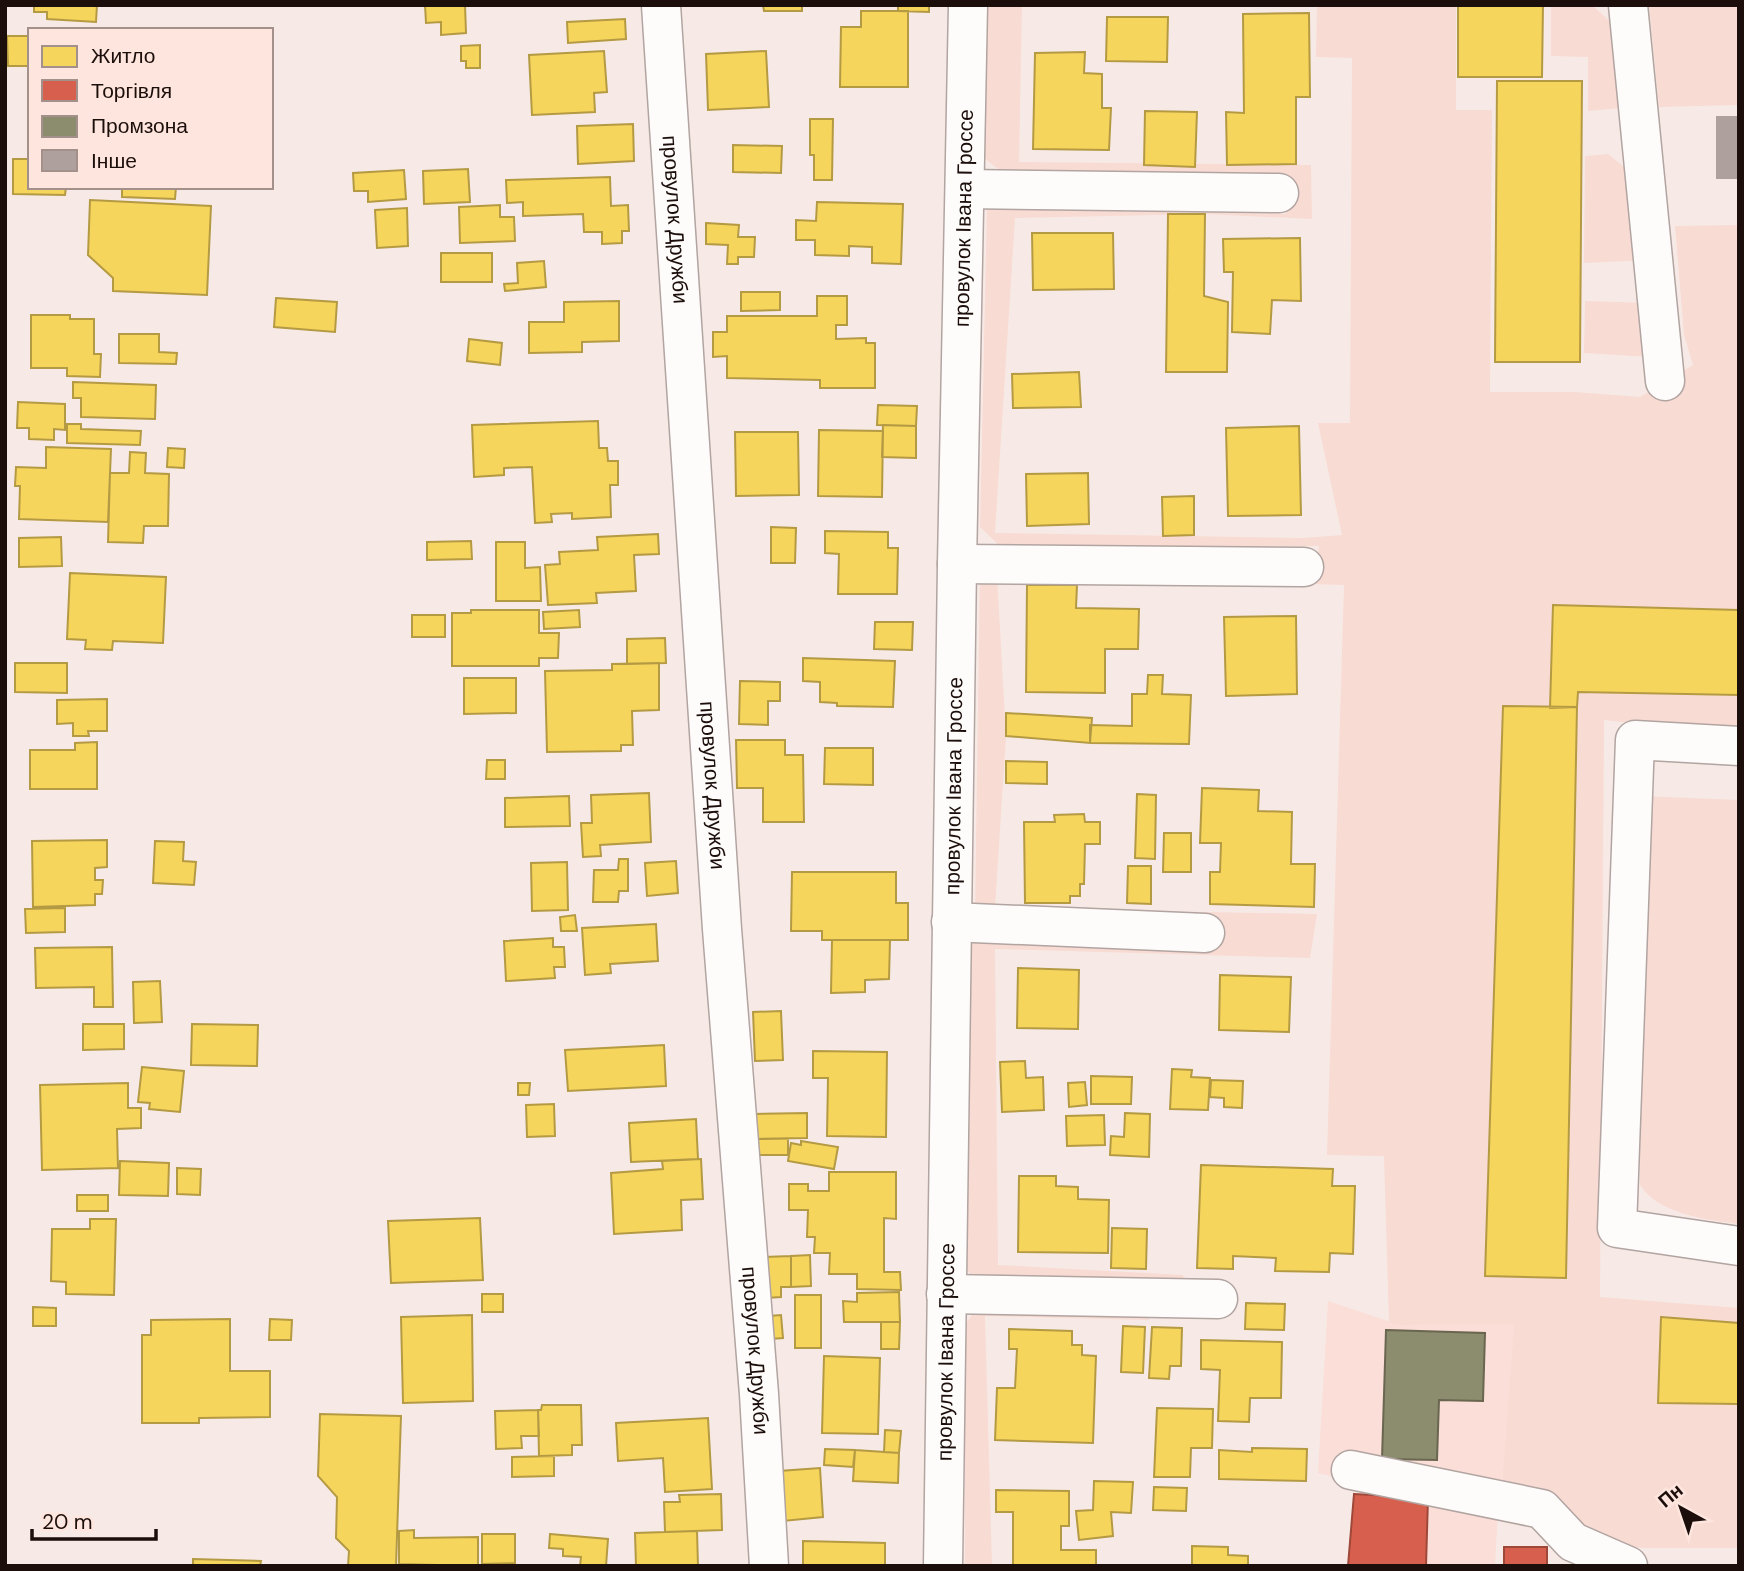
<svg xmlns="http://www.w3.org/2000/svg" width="1744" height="1571" font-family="'DM Sans',sans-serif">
  <rect width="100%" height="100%" fill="#f7eae6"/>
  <path fill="#faded7" d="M1328,1301l72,24 114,-1 -13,173 -103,-4 -80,-20z
    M1354,1494l74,4 70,11 -3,57h-147z"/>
  <path fill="#f8dbd3" d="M987,5h35l-3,157 292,3 1,54 -107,-5 -190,4 -20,315 308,5 39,-3 -24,-112h32l2,-365 -36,-1 1,-52h139v105h36l-2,282h85l65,5 53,-32 -9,-30 -9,-109 64,-1v385l-185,-5 -4,103 -47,-2 -18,570 81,1 12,-585 161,3v40l-135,-15 -4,577 139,11v15l-78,-6 -3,85 81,2v144h-96l-59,-7 -83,-44 13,-173 -114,1 -11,-3 -5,-166 -57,-1 17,-570 -347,-9 9,160 -11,172 322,6 -7,44 -315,-9 3,316 185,10 3,12 -206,-3 -16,-17 6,-339 5,-15 5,-345 335,5 4,-27 -317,2 -22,-21 7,-318 299,5 2,-40 -286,-2 -18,-14z
    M1649,5h90v100l-80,2z
    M1593,6l32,29 8,72 -45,4v-54l-37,-1v-49z
    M1608,154l31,25 11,81 -66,3 1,-107z
    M1585,301l67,2 -2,54 -66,-4z
    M1642,796l97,4v424c-32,-4 -81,-10 -99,-39z
    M1148,1307l1,13 -164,-4 7,250h-27v-242l11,-14z"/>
  <path fill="#f6d55c" stroke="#b59a44" stroke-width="2" d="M34,5h63l-1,17 -49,-3v-7h-13z
    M425,5h40l1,28 -25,2v-13l-15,1z
    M763,5h39v6h-38z
    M898,5h31v7l-31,-1z
    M1458,5h85l-1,72h-84z
    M861,11h47v76h-68l1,-60h20z
    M1309,13l1,84h-14v67l-69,1 -1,-53 18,1 -1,-99z
    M1107,17h61l-1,45 -61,-1z
    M625,19l1,20 -58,4 -1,-21z
    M7,36h23v30h-22z
    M480,45v23h-14v-7h-5v-15z
    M604,51l3,41 -13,1 1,19 -63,3 -3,-60z
    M766,51l3,56 -61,3 -2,-56z
    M1085,52l-1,21 18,1v34h9l-2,42 -76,-1 2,-96z
    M1497,81h85l-2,281h-85z
    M1145,111l52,1 -2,55 -51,-2z
    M810,119h23l-1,61h-18v-25h-4z
    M633,124l1,37 -56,3 -1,-38z
    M733,145l49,1 -1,27 -48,-1z
    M13,159h17v28h36l-1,8 -52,-1z
    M468,169l2,33 -46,2 -1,-33z
    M404,170l2,29 -38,3v-11h-14l-1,-18z
    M610,177l1,29 17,-1 1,26h-7v12l-20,1v-12h-18l-1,-18 -60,2v-14l-16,1 -1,-23z
    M122,187h54l-1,12 -53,-2z
    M90,200l121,6 -4,89 -94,-4v-13l-25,-23z
    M817,202l86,2 -2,60 -29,-1v-16l-23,-1v10l-34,-1v-15h-19v-20l20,1z
    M500,205v12h14l1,24 -55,2 -1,-36z
    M407,208l1,38 -31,2 -2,-38z
    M1168,214h37l-1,82 24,6 -1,70h-61z
    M706,223l33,2 -1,12h17l-1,20h-16v7h-11l1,-19 -22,-1z
    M1032,233h81l1,56 -81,1z
    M1300,238l1,63 -29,-1 -2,34 -38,-2 1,-60h-9l-1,-33z
    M441,253h51v29h-51z
    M544,261l2,26 -41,4 -1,-7 14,-1 -1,-20z
    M741,292h39v18l-39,1z
    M817,296h30v29h-11v14l30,-1v5h9v45h-55v-8l-93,-2v-22l-14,1v-25h14v-16h90z
    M276,298l61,4 -2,30 -61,-5z
    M619,301v40l-37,1v10l-53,1v-31h35v-20z
    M31,315h39v4h24v35h7l-1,23 -33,-1v-8h-36z
    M119,334h40v18l18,1 -1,11 -57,-1z
    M469,339l33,4 -2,22 -33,-4z
    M1079,372l2,35 -68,1 -1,-34z
    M73,382l83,3 -1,34 -74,-2v-19h-8z
    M18,402l47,2v26l-11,-1v11l-25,-1v-11h-12z
    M878,405l39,1 -1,20 -39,-1z
    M598,421l1,27h8l1,13h10v24h-8l1,32 -39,2v-6l-21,1 1,8 -17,1 -3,-56 -28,1v7l-30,2 -2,-52z
    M67,424h14v5l60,2 -1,14 -73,-2z
    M883,425l33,1v32l-34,-1z
    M1299,426l2,89 -73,1 -2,-88z
    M819,430l64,1 -1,66 -64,-1z
    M735,432h63l1,63 -63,1z
    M46,447l65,2 -3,73 -89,-3 1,-33h-5l1,-19 30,1z
    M168,448l17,1 -1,19 -17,-1z
    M130,452l16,1 -1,20 24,1 -1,52h-24l-1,17 -35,-1 2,-69h19z
    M1088,473l1,51 -62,2 -1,-52z
    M1194,496v39l-31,1 -1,-39z
    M771,527l25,1 -1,35h-24z
    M825,531l63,1v16h10l-1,46h-59l1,-40 -14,-1z
    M658,534l1,20 -25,1 2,36 -40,2 1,10 -49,2 -3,-40 15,-1 -1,-12 39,-2 -1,-13z
    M61,537l1,29 -43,1v-29z
    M471,541l1,18 -45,1v-18z
    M496,542h29v26l15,-1 1,34h-45z
    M70,573l96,4 -3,66 -50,-2 -1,9 -27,-1 1,-9 -19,-1z
    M1027,585h50l-1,23 63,1 -1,40h-33v44l-79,-1z
    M1553,605l186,5v85l-161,-3 -1,15 -27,1z
    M471,610h68v23h20l-1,25h-19v8h-87v-53h19z
    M579,610l1,17 -36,2 -1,-17z
    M412,615h33v22h-33z
    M1296,616l1,78 -71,2 -2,-79z
    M875,622h38l-1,28 -38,-1z
    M665,638l1,25 -39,1v-25z
    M803,658l92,3 -2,46 -56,-1v-3l-17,-1v-20l-17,-1z
    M15,663h52v30l-52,-1z
    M659,663v47l-27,1 1,34h-12v6l-74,1 -2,-81 67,-1v-6z
    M1148,675h15l-1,19 29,1 -2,49 -99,-1v-18l42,1v-32h15z
    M464,678h52v35l-52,1z
    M740,681l40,1v19h-12v24l-29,-1z
    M107,699v32h-19l1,5h-16v-13l-16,1v-24z
    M1503,706l74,1 -11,571 -81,-2z
    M1006,713l86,5 -2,25 -84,-7z
    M736,740h49v15h18l1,67h-41v-34h-26z
    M97,742v47h-67v-39h45v-7z
    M825,748h48v37l-49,-1z
    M487,760h18v19h-19z
    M1006,761l41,1v22l-41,-1z
    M1202,788l57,2 -1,21 34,1 -1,52h24l-1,43 -104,-3v-32h10l1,-29h-21z
    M649,793l2,49 -51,3 1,11 -18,1 -2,-34h11l-1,-28z
    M1137,794l19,1 -1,64 -20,-1z
    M569,796l1,30 -65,1v-29z
    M1084,814l1,8h15v22h-15l-1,40h-4v12h-10v7h-45l-1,-81h31l-1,-7z
    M1164,833h27v39h-28z
    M107,840v27l-12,1v12h8l-1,14h-7v11l-62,2 -1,-66z
    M155,841l29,1 -1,19 13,1 -2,23 -41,-2z
    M619,859h9v32h-9l-1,11h-25l1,-32h24z
    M676,861l2,32 -31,3 -2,-33z
    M567,862l1,48 -36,1 -1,-48z
    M1128,866h23v38l-24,-1z
    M792,872h104v31h12v37h-86v-9h-31z
    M65,908v24l-39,1 -1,-24z
    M575,915l2,16h-16l-1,-14z
    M656,924l2,37 -48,3 1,9 -26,2 -3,-47z
    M553,938v9h11l1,20h-11l1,11 -49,3 -2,-40z
    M832,940h58l-1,39 -24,1v12l-34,1z
    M112,947l1,60h-19v-20l-58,1 -1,-40z
    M1018,968l61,2 -1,59 -61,-1z
    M1220,975l71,2 -2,55 -70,-2z
    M160,981l2,41 -28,1 -1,-41z
    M781,1011l2,49 -28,1 -2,-49z
    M83,1024h41v25l-41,1z
    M192,1024l66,1 -1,41 -66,-1z
    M664,1045l2,41 -98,5 -3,-41z
    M813,1051l74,1 -1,85 -59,-1 1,-58h-15z
    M1025,1061l1,17 17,-1 1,33 -42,2 -2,-50z
    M142,1067l42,4 -4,41 -31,-3 1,-6 -12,-1z
    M1172,1069l20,1 -1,7 19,1 -2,32 -38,-1z
    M1091,1076l41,1 -1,27h-40z
    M1211,1080l32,1 -1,27 -18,-1v-9l-14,-1z
    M1085,1082l2,23 -18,2 -1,-24z
    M128,1083v25h13v20l-24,1 1,39 -76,2 -2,-85z
    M518,1083h12l-1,12h-11z
    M554,1104l1,32 -28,1 -1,-32z
    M807,1113v25l-52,1 -1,-25z
    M1125,1113l25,1 -1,43 -39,-2 1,-19 13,1z
    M1104,1115l1,30 -38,1 -1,-30z
    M696,1119l2,40 -67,3 -2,-39z
    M755,1139h33v16h-33z
    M801,1141l37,6 -4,22 -46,-8 3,-18 10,2z
    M701,1159l2,40 -22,1 1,30 -68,4 -3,-61 52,-4 -1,-8z
    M120,1161l49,2 -1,33 -49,-1z
    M1201,1165l132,4 -1,17h23l-2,68 -23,-1 -1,19 -54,-1 1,-13 -43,-2v13l-36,-1z
    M177,1168l24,1 -1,26 -23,-1z
    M829,1172h67v47l-12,-1v54h16l1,18 -44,-1v-15h-28l1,-21h-16l1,-16h-8l1,-27h-19v-26h19v7h21z
    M1019,1176h37v10l22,1v12l31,1 -1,53 -90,-1z
    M77,1195h31v16h-31z
    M480,1218l3,62 -92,3 -3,-62z
    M90,1219h26l-2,76 -48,-1v-12l-15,-1 1,-52h38z
    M1112,1228l35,1 -1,40 -35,-1z
    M810,1255l1,31 -20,1v-31z
    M791,1256v31h-10v10l-15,1 -2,-41z
    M899,1292l1,30h-56l-1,-21 14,1v-9z
    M482,1294h21v18h-21z
    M795,1295h26v53h-26z
    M1246,1303l39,1 -1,26 -39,-1z
    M33,1307l23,1v18h-23z
    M472,1315l1,86 -70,2 -2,-86z
    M781,1315l2,23 -12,1 -2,-23z
    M1661,1317l78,6v81l-81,-1z
    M230,1319v52h40v46l-71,1v5h-57v-88h9v-15z
    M270,1319l22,1 -1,20h-22z
    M881,1322h19l-1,27h-18z
    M1123,1326l22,1 -2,46 -22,-1z
    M1152,1327l30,1 -1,38h-11l-1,13 -20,-1z
    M1009,1329l63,2v14h10v10l14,1 -3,87 -98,-3 2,-52h18l2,-39h-8z
    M1201,1340l81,2 -1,56h-31l-1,24 -31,-1 2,-51 -19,-1z
    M824,1356l56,2 -2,76 -56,-1z
    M542,1405h39l1,40h-10v10l-33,1 -1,-46h3z
    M1157,1408l56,1 -1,39h-21l-1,29h-36z
    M538,1410l1,26h-18l1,12 -26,1 -1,-38z
    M320,1414l81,2 -5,150h-48l1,-15 -13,-13 1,-41 -19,-21z
    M708,1418l4,71 -47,3 -2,-34 -45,3 -2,-38z
    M885,1430l16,1 -2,22 -15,-1z
    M1252,1448l55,1 -1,32 -87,-2v-29l33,2z
    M825,1449l30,1 -2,17 -29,-2z
    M855,1450l44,3 -1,30 -45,-2z
    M554,1456v20l-42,1v-20z
    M820,1468l3,49 -40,4 -4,-50z
    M1094,1481l39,1 -2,31 -20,-1 2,24 -34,4 -3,-29 17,-1z
    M1154,1487l33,1 -1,23 -33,-1z
    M996,1490l73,1v35h-8v24h35v16h-83v-54h-17z
    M721,1494l1,36 -57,2 -1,-30h16l-1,-7z
    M414,1530v8l64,-1v29l-79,-2v-33z
    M697,1531l1,35h-62l-1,-33z
    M482,1534h33v29l-33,1z
    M550,1534l58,5 -2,27h-26l1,-9 -18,-1v-7l-14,-1z
    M803,1541l82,2v23h-82z
    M1192,1546l36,1v8l20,1v10h-56z
    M193,1559l68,2 -1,5h-67z"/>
  <path fill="#d6604d" stroke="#9e4839" stroke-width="2" d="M1354,1494l74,4 -2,68h-78z
    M1504,1547h43v19h-43z"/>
  <path fill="#8c8c6e" stroke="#6a6650" stroke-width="2" d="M1386,1330l99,3 -2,68 -44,-1 -2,60 -55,-1z"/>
  <path fill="#ada09d" d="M1716,116h23v63h-23z"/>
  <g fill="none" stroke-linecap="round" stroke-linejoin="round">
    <defs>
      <g id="minor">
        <path id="s1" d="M661,5l61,924 37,465 10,172"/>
        <path d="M1628,5l37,376"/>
        <path d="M965,189l314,4"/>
        <path d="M957,564l347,3"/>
        <path d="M1739,746l-104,-6 -18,488 122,18"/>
        <path d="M951,922l254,11"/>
        <path d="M946,1294l272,5"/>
        <path d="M1351,1470l191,39 31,33 55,24"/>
        <path id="s2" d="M943,1566l14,-1002 11,-559"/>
      </g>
    </defs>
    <use href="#minor" stroke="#b1a4a1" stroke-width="41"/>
    <use href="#minor" stroke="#fefcfb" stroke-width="38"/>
  </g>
  <g text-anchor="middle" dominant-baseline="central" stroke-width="7" stroke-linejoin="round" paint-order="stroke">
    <g font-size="21" fill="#1c0f0b" stroke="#fee6df">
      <text stroke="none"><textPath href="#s2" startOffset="1348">провулок Івана Гроссе</textPath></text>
      <text stroke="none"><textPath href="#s1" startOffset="215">провулок Дружби</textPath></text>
      <text stroke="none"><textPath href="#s2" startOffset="780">провулок Івана Гроссе</textPath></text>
      <text stroke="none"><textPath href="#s1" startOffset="782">провулок Дружби</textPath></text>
      <text stroke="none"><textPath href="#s1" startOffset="1349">провулок Дружби</textPath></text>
      <text stroke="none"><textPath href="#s2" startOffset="214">провулок Івана Гроссе</textPath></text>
    </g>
  </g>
  <rect width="1744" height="1571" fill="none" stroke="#1c0f0b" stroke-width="14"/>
  <rect x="28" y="28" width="245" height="161" fill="#fee6df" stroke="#a4908a" stroke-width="2"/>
  <rect x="42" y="46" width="35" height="21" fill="#f6d55c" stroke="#a4908a" stroke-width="2"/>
  <text x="91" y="63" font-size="21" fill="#1c0f0b">Житло</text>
  <rect x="42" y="80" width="35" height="21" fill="#d6604d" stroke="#a4908a" stroke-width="2"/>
  <text x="91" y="98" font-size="21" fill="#1c0f0b">Торгівля</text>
  <rect x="42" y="116" width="35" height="21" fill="#8c8c6e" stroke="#a4908a" stroke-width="2"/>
  <text x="91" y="133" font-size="21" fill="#1c0f0b">Промзона</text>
  <rect x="42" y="150" width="35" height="21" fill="#ada09d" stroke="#a4908a" stroke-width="2"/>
  <text x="91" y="168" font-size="21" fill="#1c0f0b">Інше</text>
  <g transform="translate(1681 1508) rotate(320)" stroke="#fee6df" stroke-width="5" paint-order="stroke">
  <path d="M0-5L12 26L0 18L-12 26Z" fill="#1c0f0b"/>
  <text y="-10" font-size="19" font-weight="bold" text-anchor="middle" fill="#1c0f0b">Пн</text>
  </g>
  <path d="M32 1529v10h124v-10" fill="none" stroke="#1c0f0b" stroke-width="3.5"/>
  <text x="42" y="1529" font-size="21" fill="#1c0f0b" stroke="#fee6df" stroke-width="5" paint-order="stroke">20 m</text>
</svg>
